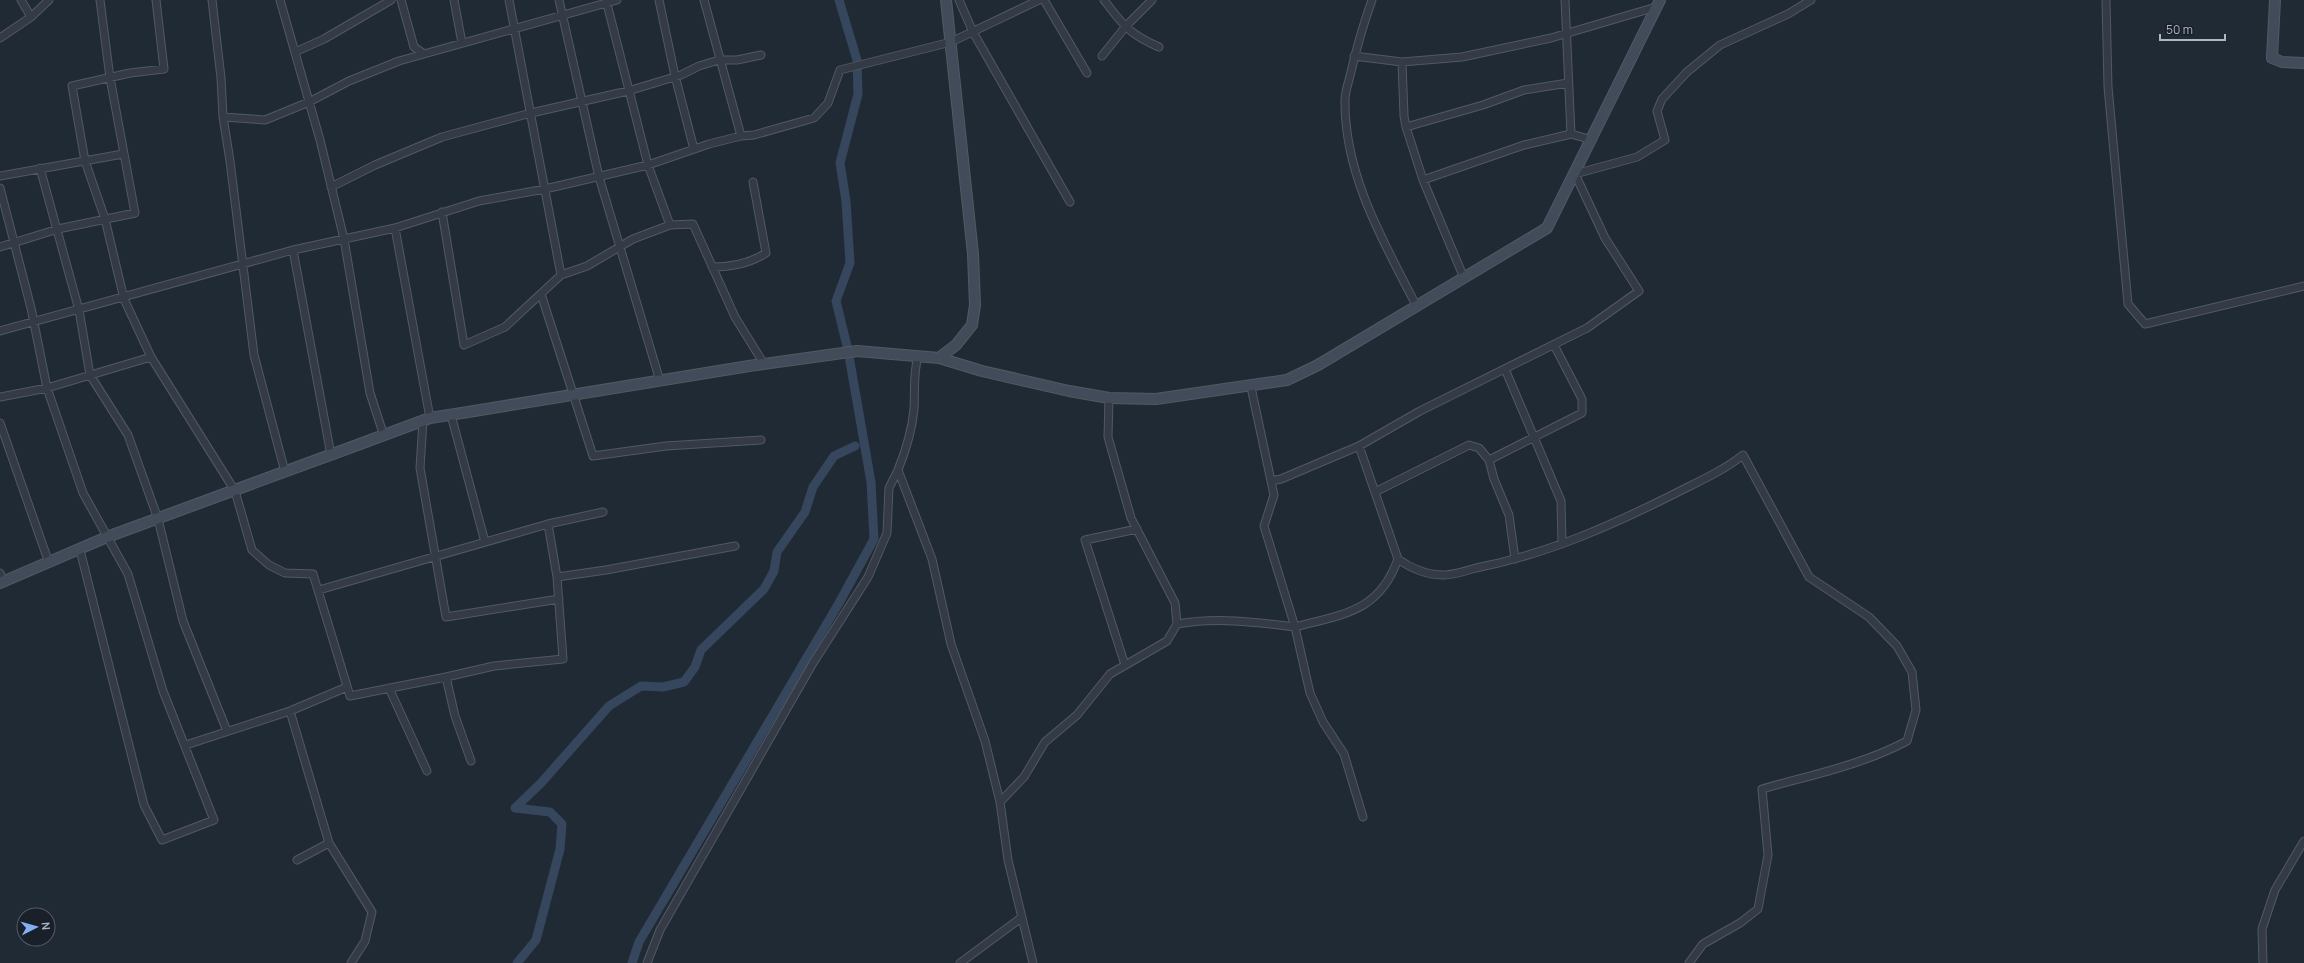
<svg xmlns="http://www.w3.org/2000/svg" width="2304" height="963" font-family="Manrope,sans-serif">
  <rect width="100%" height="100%" fill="#202a35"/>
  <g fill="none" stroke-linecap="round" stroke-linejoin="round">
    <path stroke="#36475d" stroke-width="9" d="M839,0l18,60 1,34 -18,69 6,38 4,62 -14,38 11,45
      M517,963l19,-23 24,-91 2,-25 -12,-12 -35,-4 26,-25 68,-77 32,-20 22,1 21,-5 11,-15 6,-17 63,-61 10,-18 3,-19 28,-40 8,-25 21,-31 21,-10
      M632,963l7,-21 200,-339 35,-64 -3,-57 -22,-126"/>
    <defs>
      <path id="street" d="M21,0l10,17
        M212,0l9,78 2,39 7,44 24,194 31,117
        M280,0l40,140 24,99 26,154 14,43
        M401,0l13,47 10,7 193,-54
        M454,0l8,43
        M509,0l52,275
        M559,0l40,177 61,204
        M606,0l42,165 22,60
        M659,0l16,76 19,73
        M704,0l37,136
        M959,0l14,32 97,170
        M1044,0l43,73
        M1104,0c19,25 25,34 55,47
        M1372,0c-9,25 -16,50 -22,76 -2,8 -5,16 -5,24 -1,74 38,141 71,205
        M1565,0l6,134 21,6
        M2106,0l2,87 20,217 17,20 159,-38
        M0,38l31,-21 18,-17
        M295,52l29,-13 67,-39
        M1102,56l24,-30 26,-26
        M1354,56l48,6 60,-5 89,-19 105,-31
        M1402,62l2,54 2,11 17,53 41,98
        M223,117l42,3 44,-18 40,-21 50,-20 25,-7
        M1406,127l77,-22 41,-15 44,-7
        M40,168l39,142 11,65 38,60 30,84 25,102 44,110
        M0,176l123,-22
        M1423,180l101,-35 47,-11
        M331,187l44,-22 67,-28 89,-24 97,-22 53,-16 18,-9 20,-6h18l24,-5
        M0,188l31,120 16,80 36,105 45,81 35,117 51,129 -52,20 -18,-35 -64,-255
        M442,212l22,133 41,-18 56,-52 26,-9 46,-27 37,-14 23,-1 42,93 29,47
        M395,228l35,190
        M0,247l58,-18 77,-16 -25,-135 -10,-78
        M293,250l38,205
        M712,267c20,0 37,-3 54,-14l-13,-71
        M541,294l52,162 73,-10 95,-6
        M0,331l293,-81 102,-22 84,-27 66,-12 103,-24 61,-21 32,-8 13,-1 60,-17 14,-15 12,-33 111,-28 88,-42
        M918,356c-5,18 -3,35 -4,53 -2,22 -8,41 -16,61l34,89 19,85 34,97 15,61 8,58 25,103
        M151,357l-27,-58 -19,-80 -20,-58 -13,-75 58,-13 34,-4 -8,-69
        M1505,369l56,132 1,43
        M0,397l47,-9 104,-31 84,134 17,59 17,15 16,8 28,1 37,122 96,-19 48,-11 69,-7 -6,-82 -9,-53
        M451,415l34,127
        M423,421l-3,47 26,149 113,-18
        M0,423l49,140
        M1359,446l39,113
        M1271,481l10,-2 78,-33 61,-35 167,-83 52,-37 -34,-53 -30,-64 62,-17 28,-17 -8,-29 5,-12 25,-27 33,-27 68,-31 23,-14
        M1375,492l94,-47 10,3 10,12
        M1515,559l-6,-44 -15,-36 -5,-19 93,-47v-14l-28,-54
        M0,573l3,9
        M557,577l49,-7 129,-24
        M319,590l229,-66 55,-12
        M1177,624c40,-7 78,-2 118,3l-31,-101 10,-31 -23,-108
        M1125,665l-40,-125 52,-11
        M446,677l9,39 16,45
        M389,688l38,83
        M290,711l39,132 43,69 -7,29 -14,22
        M186,745l104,-34 57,-24
        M1000,802l24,-25 21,-35 32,-27 33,-41 57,-33 10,-17 -2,-21 -44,-85 -23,-81 1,-39
        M1363,817l-19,-63 -21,-32 -13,-29 -15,-66c49,-13 84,-15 103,-68 12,9 29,16 45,16 10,0 23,-4 33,-7 72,-14 139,-44 204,-77 22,-11 44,-21 63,-36l66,122 60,40 28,29 15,26 4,38 -9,31c-45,24 -96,34 -145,48l6,66 -10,54 -18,14 -37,21 -14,19
        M297,860l32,-17
        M647,963l13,-33 153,-267 55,-86 19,-44 2,-45 9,-18
        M960,963l61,-45
        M2263,963l-1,-34 13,-39 29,-49"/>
      <path id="secondary" d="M2275,0l-3,58 10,4 22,1
        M939,358l17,-13 16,-20 3,-20 -2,-51 -27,-254
        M0,583l107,-46 234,-86 89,-33 38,-6 281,-46 108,-15 82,7 43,13 87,20 40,7 47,1 131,-19 31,-15 229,-137 113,-228"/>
    </defs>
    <use href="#street" stroke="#515964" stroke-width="9"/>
    <use href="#secondary" stroke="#515964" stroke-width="12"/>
    <use href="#street" stroke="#343b46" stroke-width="7"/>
    <use href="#secondary" stroke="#424b59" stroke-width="10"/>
  </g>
  <g transform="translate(36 927) rotate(84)"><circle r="19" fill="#19202a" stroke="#555c67"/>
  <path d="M0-3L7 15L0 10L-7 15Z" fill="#84b0f2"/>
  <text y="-6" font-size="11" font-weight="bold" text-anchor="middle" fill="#aeb6c3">N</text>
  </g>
  <path d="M2160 34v6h65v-6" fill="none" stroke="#aeb6c3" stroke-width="2"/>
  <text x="2166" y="34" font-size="12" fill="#aeb6c3" stroke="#19202a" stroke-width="3" paint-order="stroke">50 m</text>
</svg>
